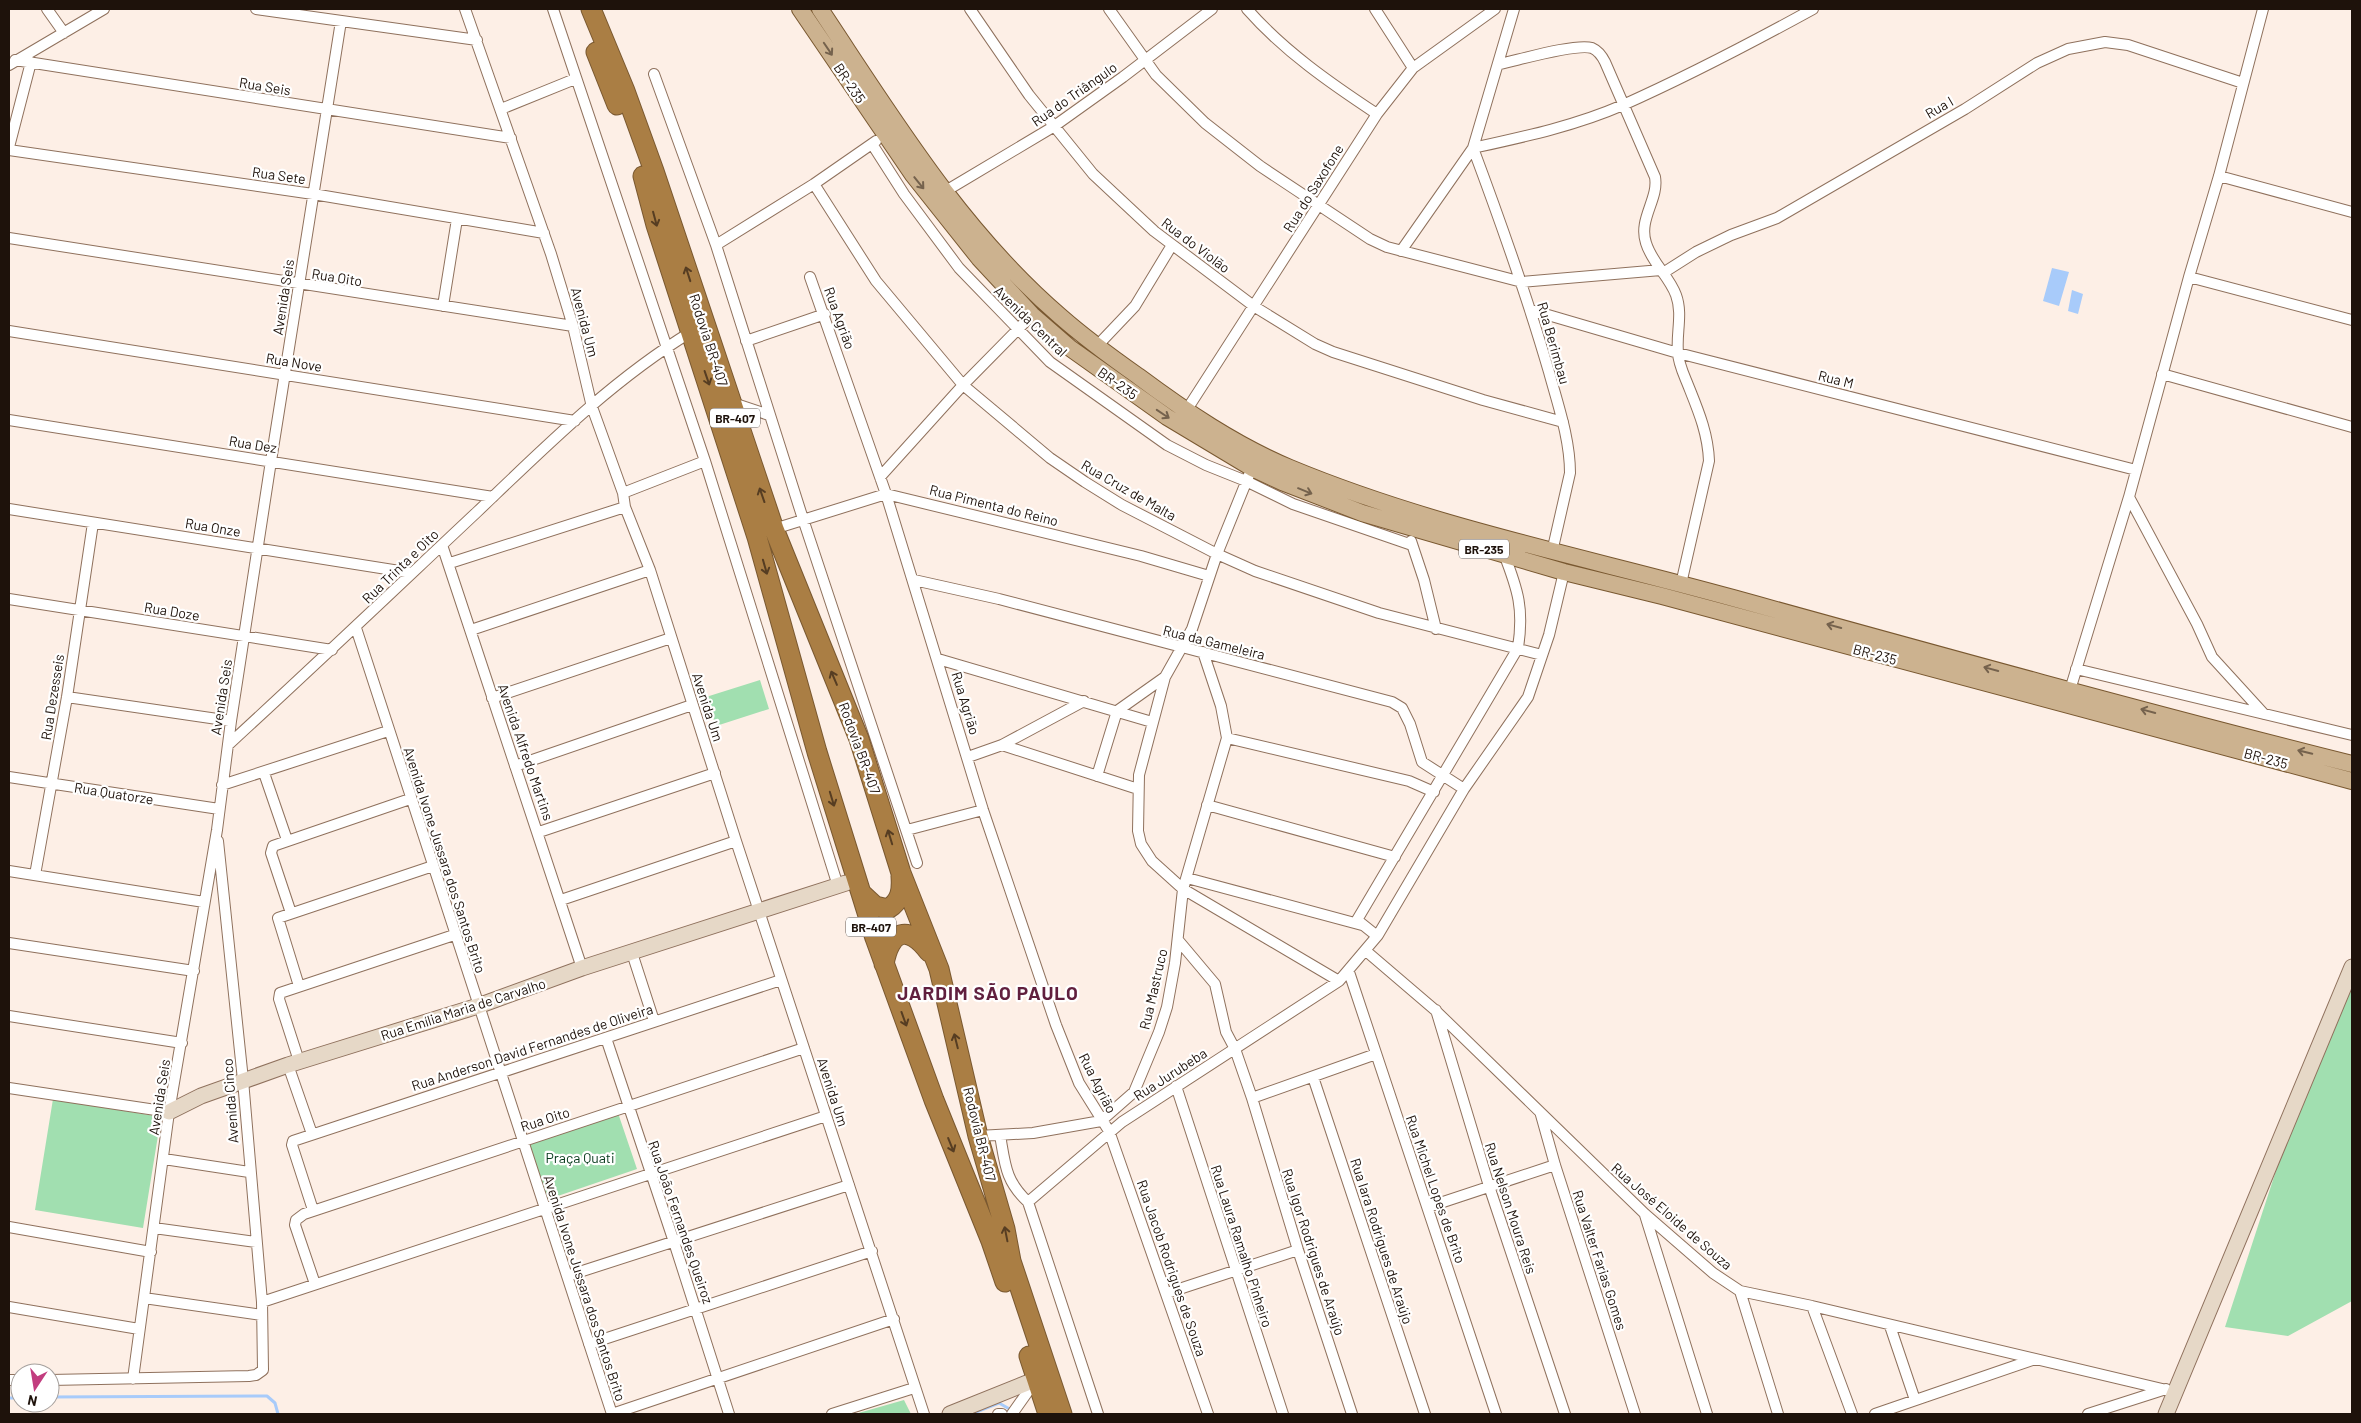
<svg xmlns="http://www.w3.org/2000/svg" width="2361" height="1423" font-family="Barlow,sans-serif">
  <rect width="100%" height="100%" fill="#fdefe6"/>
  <path fill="#a1dfb0" d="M760,680l9,29 -53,17 -10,-29z
    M2352,958v343l-64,35 -63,-9 92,-282z
    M53,1099l108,18 -18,111 -108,-18z
    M618,1113l19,56 -94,32 -19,-57z
    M904,1400l7,14h-56z"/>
  <path fill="#a8cbfa" d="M2052,268l17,4 -10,34 -16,-5z
    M2072,290l11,4 -5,20 -10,-3z"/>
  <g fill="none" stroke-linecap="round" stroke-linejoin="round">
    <path stroke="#a8cbfa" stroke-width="3" d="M50,1397l217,-1 8,7 3,11
      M9,1398h11
      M971,1414l28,-11 14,8"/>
    <defs>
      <path id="street" d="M47,9l17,24
        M256,9l221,31
        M465,9l86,245 22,72 19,81 31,86 2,14 25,63 86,271 188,573
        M553,9l152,452 133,425
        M970,9l59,86 64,79 61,57 101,76 60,37 18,8 150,48 80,22
        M1109,9l47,66 49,48 55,43 110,73 17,8 135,35 139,-12
        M1247,9c37,42 83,74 130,105
        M1375,9l38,59
        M15,60l496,78
        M1500,64c19,-4 76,-21 92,-16 7,3 10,8 13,14l50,115c4,22 -17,42 -9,66 6,20 23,33 30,52 7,19 0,38 2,57 0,11 6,23 10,33 10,25 20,48 21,76l-28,123
        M9,65l95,-56
        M654,74l62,171 87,274 114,344
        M501,109l74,-30
        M872,144l32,50 55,74 91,94 117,83 39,20 40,16 47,23 119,41
        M9,147l22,-85
        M9,150l304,44 231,39
        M2219,176l133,36
        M814,184l62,97 87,104 87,73 35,24 37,23 95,49 38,17 124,42 163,42
        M944,192l109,-65 70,-50 89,-68
        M9,238l564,88
        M716,245l98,-61 62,-43
        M1401,251l72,-103 41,-139
        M1663,273l33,-21 35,-17 46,-17 188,-109 72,-46 31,-14 37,-7 23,3 115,38
        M810,277l76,217 97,316 73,215 23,58 30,48 99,283
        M2189,277l163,43
        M443,306l14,-87
        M1531,310l147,43 458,117
        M9,331l566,90
        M746,341l79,-27
        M1097,346l38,-40 37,-61
        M2162,374l190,53
        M730,402l39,13
        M1186,411l191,-297 36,-46 82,-59
        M9,420l484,77
        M1249,475l-32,79 -25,75 -27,48 -26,98 -1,56 3,13 11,17 31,28 156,92
        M880,477l83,-92 69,-70
        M623,493l82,-32
        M2129,497l68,127 15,33 52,57
        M9,509l403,64
        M774,529l112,-35 255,62 68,20
        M1411,541l13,39 12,49
        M442,545l140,423
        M1552,552l18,-79c0,-34 -12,-68 -21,-101 -22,-76 -48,-149 -76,-224 50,-11 102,-22 150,-43 65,-29 128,-62 190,-96
        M450,563l175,-56
        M914,580l85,19 393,103 10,6 8,16 12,38 42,27
        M9,599l323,51
        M356,628l256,786
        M471,630l179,-60
        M938,659l214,63
        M2076,669l276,66
        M2070,690l59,-193 60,-220 30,-101 44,-167
        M67,697l164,24
        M492,698l179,-60
        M1117,711l48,-34
        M1227,738l182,43 25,11
        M228,745c84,-77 166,-155 249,-233 67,-64 135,-132 214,-180
        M1002,745l136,44
        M968,757l34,-12 82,-44
        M515,766l177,-61
        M264,773l23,67
        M1097,776l20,-65
        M9,777l210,32
        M222,785l166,-54
        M1207,805l188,52
        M907,830l76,-20
        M539,832l176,-59
        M9,871l195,31
        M35,875l32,-178 26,-174
        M1187,878l175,47
        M561,900l175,-59
        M291,913l-20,-60 2,-7 137,-47
        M1377,936l-20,-16 161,-272c6,-39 0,-58 -14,-94
        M1178,940l37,44 11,48 9,17 17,49 46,152 54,164
        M9,943l185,28
        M1366,951l69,59 210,204 68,59 27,18 72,15 363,86
        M632,953l22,68
        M1349,972l147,442
        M299,986l-21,-68 155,-52
        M1436,1010l53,176 76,228
        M9,1016l173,27
        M606,1038l68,204 55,172
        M299,1061l-20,-62 1,-6 174,-58
        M288,1065l24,69
        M1313,1077l112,337
        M1176,1086l107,328
        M9,1088l160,24
        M1252,1098l124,-44
        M1541,1115l14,50 80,249
        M1000,1135c5,28 5,46 28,67l94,-80 217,-141 39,-46 86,-146 64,-92 21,-62 15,-63
        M978,1136l55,-3 68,-12 33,-29 25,-60 8,-25 8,-44 8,-74 44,-151 -6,-32 -18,-54
        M164,1159l85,13
        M1028,1202l70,212
        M1428,1207l127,-42
        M313,1210l-21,-65 1,-4 488,-161
        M1645,1215l62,199
        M9,1227l142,25
        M154,1228l102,14
        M567,1276l282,-91
        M315,1284l-20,-59 1,-5 8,-6 500,-166
        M1740,1291l38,123
        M1167,1293l131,-43
        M144,1298l118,17
        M262,1302l564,-186
        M1812,1306l40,108
        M9,1307l130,22
        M1890,1326l25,74
        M589,1344l283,-93
        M133,1379l36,-267 48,-282 14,-109 40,-260 70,-440
        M9,1380h11
        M50,1380l199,-4 7,-1 7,-5 -1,-68 -19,-222 -25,-239
        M612,1414l282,-95
        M832,1414l82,-26
        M998,1414h4
        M1012,1414l24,-34
        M1875,1414l160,-55
        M2088,1414l78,-25"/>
      <path id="secondary" d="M169,1112l32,-16 87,-31 190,-59 104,-38 264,-85
        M950,1414l87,-35
        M2166,1414l186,-447"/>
      <path id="primary" d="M800,9l113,166 66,83 53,57 38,33 97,69 85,51 30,14 80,31 202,59 98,24 690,185
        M820,9c72,108 140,221 240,307 25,22 51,41 78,60 47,35 97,69 152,92 142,59 295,89 443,130 206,57 412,114 619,166"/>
      <path id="highway" d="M591,9l34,82 29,80 120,358 85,210 42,134 38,96 39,167 27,93 6,32 51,153
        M596,52l21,53
        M643,176l13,49 101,312 60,215 58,186 59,162 57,141 14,41
        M861,893l14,13 13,3c13,-8 14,-19 13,-33
        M884,964c6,-34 24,-40 45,-12
        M1029,1356l19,58"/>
    </defs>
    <use href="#street" stroke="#8f715d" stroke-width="12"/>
    <use href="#secondary" stroke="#8f715d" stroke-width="17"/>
    <use href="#primary" stroke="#795830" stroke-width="18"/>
    <use href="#highway" stroke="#795830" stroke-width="21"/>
    <use href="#street" stroke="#fff" stroke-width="10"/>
    <use href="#secondary" stroke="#e6d8c7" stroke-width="15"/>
    <use href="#primary" stroke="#ccb28f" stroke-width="16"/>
    <use href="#highway" stroke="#aa7e44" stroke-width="19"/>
  </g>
  <defs><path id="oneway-shaft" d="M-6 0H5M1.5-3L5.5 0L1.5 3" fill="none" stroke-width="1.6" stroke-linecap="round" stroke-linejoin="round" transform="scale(1.25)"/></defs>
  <g stroke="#75624d">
    <use href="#oneway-shaft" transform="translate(828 49) rotate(56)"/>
    <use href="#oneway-shaft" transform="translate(919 183) rotate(51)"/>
    <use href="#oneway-shaft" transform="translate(1163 414) rotate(34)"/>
    <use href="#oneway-shaft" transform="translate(1305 491) rotate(22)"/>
    <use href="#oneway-shaft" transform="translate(1834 626) rotate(-165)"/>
    <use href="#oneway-shaft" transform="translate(1991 669) rotate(-165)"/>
    <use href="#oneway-shaft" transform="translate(2148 711) rotate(-165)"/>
    <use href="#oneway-shaft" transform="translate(2305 752) rotate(-166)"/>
  </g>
  <g stroke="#563d22">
    <use href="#oneway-shaft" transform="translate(655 219) rotate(75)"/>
    <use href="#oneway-shaft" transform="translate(688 274) rotate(-108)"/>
    <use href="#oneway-shaft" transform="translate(707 378) rotate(71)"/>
    <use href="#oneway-shaft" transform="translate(762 495) rotate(-109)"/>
    <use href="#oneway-shaft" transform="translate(765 567) rotate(74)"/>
    <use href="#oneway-shaft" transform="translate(834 678) rotate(-113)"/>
    <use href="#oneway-shaft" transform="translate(832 799) rotate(73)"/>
    <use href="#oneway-shaft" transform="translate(890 837) rotate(-107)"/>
    <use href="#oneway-shaft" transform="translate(904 1019) rotate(70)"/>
    <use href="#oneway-shaft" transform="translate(956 1041) rotate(-104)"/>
    <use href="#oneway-shaft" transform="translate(951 1145) rotate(68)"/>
    <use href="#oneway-shaft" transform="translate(1006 1234) rotate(-101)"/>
  </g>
  <g text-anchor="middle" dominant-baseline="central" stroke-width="4.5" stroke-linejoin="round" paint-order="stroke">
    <g fill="#fff" stroke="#625954" stroke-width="1">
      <rect x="710" y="408.5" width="50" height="19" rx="4"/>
      <rect x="1459" y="539.5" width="50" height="19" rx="4"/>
      <rect x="846" y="917.5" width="50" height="19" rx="4"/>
    </g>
    <g font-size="12" font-weight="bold" fill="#1e120b">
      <text x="735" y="418">BR-407</text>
      <text x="1484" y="549">BR-235</text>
      <text x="871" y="927">BR-407</text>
    </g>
    <g font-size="14" fill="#1e120b" stroke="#fff">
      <text transform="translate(850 83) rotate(56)">BR-235</text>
      <text transform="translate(265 86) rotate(9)">Rua Seis</text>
      <text transform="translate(1074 94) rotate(-35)">Rua do Triângulo</text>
      <text transform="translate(1939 107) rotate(-30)">Rua I</text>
      <text transform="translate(279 175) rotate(8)">Rua Sete</text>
      <text transform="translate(1313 188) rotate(-58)">Rua do Saxofone</text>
      <text transform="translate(1196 245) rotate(37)">Rua do Violão</text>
      <text transform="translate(337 277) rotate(9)">Rua Oito</text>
      <text transform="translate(283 297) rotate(-81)">Avenida Seis</text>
      <text transform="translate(840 318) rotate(70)">Rua Agrião</text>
      <text transform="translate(1031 321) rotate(44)">Avenida Central</text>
      <text transform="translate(585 322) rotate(75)">Avenida Um</text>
      <text transform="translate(709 340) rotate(72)">Rodovia BR-407</text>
      <text transform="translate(1554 343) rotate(74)">Rua Berimbau</text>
      <text transform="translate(294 362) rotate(9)">Rua Nove</text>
      <text transform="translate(1836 379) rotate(14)">Rua M</text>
      <text transform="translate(1118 383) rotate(35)">BR-235</text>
      <text transform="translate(253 444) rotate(9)">Rua Dez</text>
      <text transform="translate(1129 490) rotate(30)">Rua Cruz de Malta</text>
      <text transform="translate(994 505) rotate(14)">Rua Pimenta do Reino</text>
      <text transform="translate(213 527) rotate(9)">Rua Onze</text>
      <text transform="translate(400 566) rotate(-44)">Rua Trinta e Oito</text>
      <text transform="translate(172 611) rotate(9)">Rua Doze</text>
      <text transform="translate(1214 642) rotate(14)">Rua da Gameleira</text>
      <text transform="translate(1875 654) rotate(15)">BR-235</text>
      <text transform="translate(52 697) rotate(-81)">Rua Dezesseis</text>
      <text transform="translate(221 697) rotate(-81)">Avenida Seis</text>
      <text transform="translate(966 703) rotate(73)">Rua Agrião</text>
      <text transform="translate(708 707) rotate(72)">Avenida Um</text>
      <text transform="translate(860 748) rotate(70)">Rodovia BR-407</text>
      <text transform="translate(526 752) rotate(71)">Avenida Alfredo Martins</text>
      <text transform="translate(2266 758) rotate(15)">BR-235</text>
      <text transform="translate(114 793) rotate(9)">Rua Quatorze</text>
      <text transform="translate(445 860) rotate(72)">Avenida Ivone Jussara dos Santos Brito</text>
      <text transform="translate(1153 989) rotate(-77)">Rua Mastruco</text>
      <text transform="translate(463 1009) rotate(-18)">Rua Emília Maria de Carvalho</text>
      <text transform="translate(532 1047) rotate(-18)">Rua Anderson David Fernandes de Oliveira</text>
      <text transform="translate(1170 1074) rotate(-33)">Rua Jurubeba</text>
      <text transform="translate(1098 1083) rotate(63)">Rua Agrião</text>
      <text transform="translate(833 1092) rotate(72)">Avenida Um</text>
      <text transform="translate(159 1097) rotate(-81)">Avenida Seis</text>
      <text transform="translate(230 1101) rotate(-94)">Avenida Cinco</text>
      <text transform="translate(545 1119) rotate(-18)">Rua Oito</text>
      <text transform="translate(980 1134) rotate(76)">Rodovia BR-407</text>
      <text transform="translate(1436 1189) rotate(71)">Rua Michel Lopes de Brito</text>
      <text transform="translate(1511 1208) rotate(72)">Rua Nelson Moura Reis</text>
      <text transform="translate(1672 1216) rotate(41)">Rua José Eloide de Souza</text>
      <text transform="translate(681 1222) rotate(71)">Rua João Fernandes Queiroz</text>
      <text transform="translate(1382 1241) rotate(72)">Rua Iara Rodrigues de Araújo</text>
      <text transform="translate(1242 1246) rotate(72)">Rua Laura Ramalho Pinheiro</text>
      <text transform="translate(1314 1252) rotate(72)">Rua Igor Rodrigues de Araújo</text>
      <text transform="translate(1600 1260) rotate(72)">Rua Valter Farias Gomes</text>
      <text transform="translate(1172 1268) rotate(71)">Rua Jacob Rodrigues de Souza</text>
      <text transform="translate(585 1288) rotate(72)">Avenida Ivone Jussara dos Santos Brito</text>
    </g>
    <g font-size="14" fill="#033718" stroke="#fff">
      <text x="580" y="1157">Praça Quati</text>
    </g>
    <g font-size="19" font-weight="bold" letter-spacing="1" fill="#601f3e" stroke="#fff">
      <text x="988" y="992">JARDIM SÃO PAULO</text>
    </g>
  </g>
  <rect width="2361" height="1423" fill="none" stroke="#1e120b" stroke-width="20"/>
  <g transform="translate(35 1388) rotate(192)"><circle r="24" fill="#ffffff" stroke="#a5a09d"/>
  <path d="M0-4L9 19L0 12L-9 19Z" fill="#c23d7f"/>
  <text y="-8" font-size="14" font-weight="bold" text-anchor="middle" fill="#1e120b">N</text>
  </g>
</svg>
